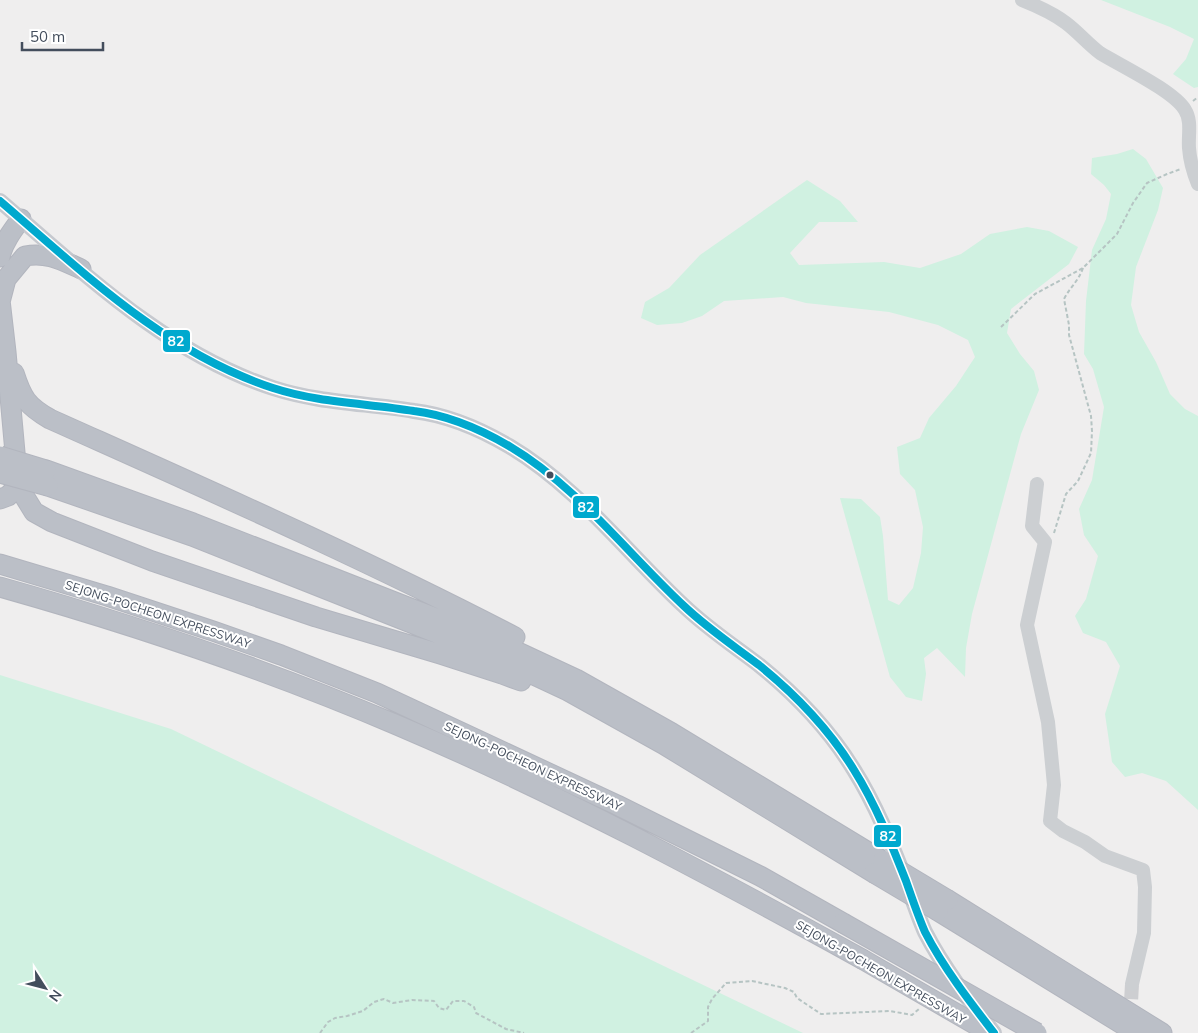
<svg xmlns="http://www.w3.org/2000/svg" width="1198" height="1033" font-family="Mulish,sans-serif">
  <rect width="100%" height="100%" fill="#efeeee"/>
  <path fill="#d0f1e1" d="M1101,0h97v87l-4,1 -21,-14 13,-15 8,-20 -24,-12z
    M1133,149l13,10 17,29 -5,22 -22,57 -5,38 8,27 17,30 14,32 15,15 13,7v394l-32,-29 -24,-8 -17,4 -13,-15 -7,-48 15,-48 -14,-24 -23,-9 -8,-17 11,-17 12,-43 -14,-21 -5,-26 13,-29 12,-73 -11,-38 -9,-15 2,-53 6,-51 14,-31 5,-25 -7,-9 -13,-11 1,-16 25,-4z
    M807,180l33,21 18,21h-39l-29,31 9,12 85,-3 36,6 41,-14 29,-20 37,-7 22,4 29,16 -9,17 -58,45 -4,24 13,21 14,17 5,19 -18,44 -49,180 -6,34 -1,29 -28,-29 -13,10 2,16 -4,27 -16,-4 -16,-20 -50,-179 21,1 19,18 3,19 5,64 11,5 14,-17 8,-35 2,-26 -8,-37 -15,-16 -3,-27 23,-9 9,-20 27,-32 19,-29 -7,-17 -30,-15 -49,-13 -83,-9 -23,-6 -59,4 -22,15 -20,7 -25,2 -16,-7 4,-16 24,-14 31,-33z
    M0,675l171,54 632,304h-803z"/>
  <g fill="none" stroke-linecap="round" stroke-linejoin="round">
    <path stroke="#cdced1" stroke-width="14" stroke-dasharray="14 7" stroke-linecap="butt" d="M1130,1020l2,-36"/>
    <defs>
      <path id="highway" d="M0,257c3,-14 12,-26 21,-38
        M0,300l6,52 12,134 16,26 18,10 100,39 164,56 124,37 62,20 19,7
        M0,302l6,-23 19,-23c22,-4 36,4 56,13
        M14,373c8,25 13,33 36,46 156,70 313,139 465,218
        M46,470l147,53 299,117 84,39 96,54 211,128
        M48,486l144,50 297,118 79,37 95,53 211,129
        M0,499l8,-3 10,-10
        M0,564l107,32 106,35 68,24 96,38 240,112 143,71 83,47
        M0,587c135,38 268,83 397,138 160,68 313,150 465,234
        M948,900l214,133
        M938,911l197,121"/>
    </defs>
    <use href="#highway" stroke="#b2b5be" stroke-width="21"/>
    <path stroke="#b6c4c3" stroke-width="2" stroke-dasharray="4 2.5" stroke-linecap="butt" d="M1193,101l5,-4
      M1001,327l34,-33 48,-26 34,-34 16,-31 14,-20 20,-9 14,-5
      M1054,533l12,-39 12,-13 13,-28 1,-22 -1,-15 -22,-81v-10l-5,-26c6,-12 14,-17 19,-31
      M320,1033l8,-11 7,-4 12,-2 16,-5 11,-9 10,-3 9,4 19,-3 22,1 5,7 7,2 7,-9h11l10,6 2,6 30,16 18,4
      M691,1033l17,-12v-14l4,-8 14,-16 26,-2 33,7 9,4 3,6 24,16 69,-3 22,4 7,-6"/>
    <path stroke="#cccfd2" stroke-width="14" d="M1022,0c15,6 31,13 44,23 12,9 22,21 34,30 21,13 74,38 85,57 7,11 3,25 4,38 1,13 4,24 9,36
      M1037,484l-5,42 13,16 -18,83 21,97 6,63 -4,36 13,10 22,11 20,14 38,14 2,17 -1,46 -12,51"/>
    <path stroke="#c6c9cf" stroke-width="16" d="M0,201c84,72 166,152 273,187 46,15 93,15 141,23 33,4 66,18 95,35 69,41 117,106 175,160 23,22 50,40 75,59 37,30 70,64 95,105 22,35 37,73 52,111 6,17 12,35 19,51 18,35 45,70 69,101"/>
    <use href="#highway" stroke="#bbbfc7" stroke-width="19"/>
    <defs>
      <path id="highway-bridge" d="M0,456l46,14
        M0,473l48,13
        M883,861l65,39
        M874,873l64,38
        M843,923l194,110
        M862,959l128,74"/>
    </defs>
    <use href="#highway-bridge" stroke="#b2b5be" stroke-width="21" stroke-linecap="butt"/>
    <use href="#highway-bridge" stroke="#bbbfc7" stroke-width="19"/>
    <defs>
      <path id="bus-1" d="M0,201c84,72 166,152 273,187 46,15 93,15 141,23 33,4 66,18 95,35 69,41 117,106 175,160 23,22 50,40 75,59 37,30 70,64 95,105 22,35 37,73 52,111 6,17 12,35 19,51 18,35 45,70 69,101"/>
    </defs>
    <use href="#bus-1" stroke="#fff" stroke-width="11"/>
    <use href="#bus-1" stroke="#00a9ce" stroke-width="8"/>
  </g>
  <circle fill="#434d5c" stroke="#fff" stroke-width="2" cx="550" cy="475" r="4.5"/>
  <g text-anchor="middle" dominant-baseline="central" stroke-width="4" stroke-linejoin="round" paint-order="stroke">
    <g font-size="12" fill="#434d5c" stroke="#fff">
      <text transform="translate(158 614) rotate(18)">SEJONG-POCHEON EXPRESSWAY</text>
      <text transform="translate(533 766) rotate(25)">SEJONG-POCHEON EXPRESSWAY</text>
      <text transform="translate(881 972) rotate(30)">SEJONG-POCHEON EXPRESSWAY</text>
    </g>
  </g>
  <g stroke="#fff" stroke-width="2">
    <rect x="162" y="329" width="29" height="24" rx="5" fill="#00a9ce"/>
    <rect x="572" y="495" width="28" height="24" rx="5" fill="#00a9ce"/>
    <rect x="873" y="824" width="29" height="24" rx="5" fill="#00a9ce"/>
  </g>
  <g font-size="14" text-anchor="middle" font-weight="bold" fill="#fff">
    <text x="176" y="346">82</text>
    <text x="586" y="512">82</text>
    <text x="888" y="841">82</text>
  </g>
  <g transform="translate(45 988) rotate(126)" stroke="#ffffff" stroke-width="4" paint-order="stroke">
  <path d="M0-4L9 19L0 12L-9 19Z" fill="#434d5c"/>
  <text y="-8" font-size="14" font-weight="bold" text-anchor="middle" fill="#434d5c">N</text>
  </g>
  <path d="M22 42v8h81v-8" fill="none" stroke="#434d5c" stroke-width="2.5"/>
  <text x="30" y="42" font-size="15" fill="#434d5c" stroke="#ffffff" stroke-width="4" paint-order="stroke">50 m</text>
</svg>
